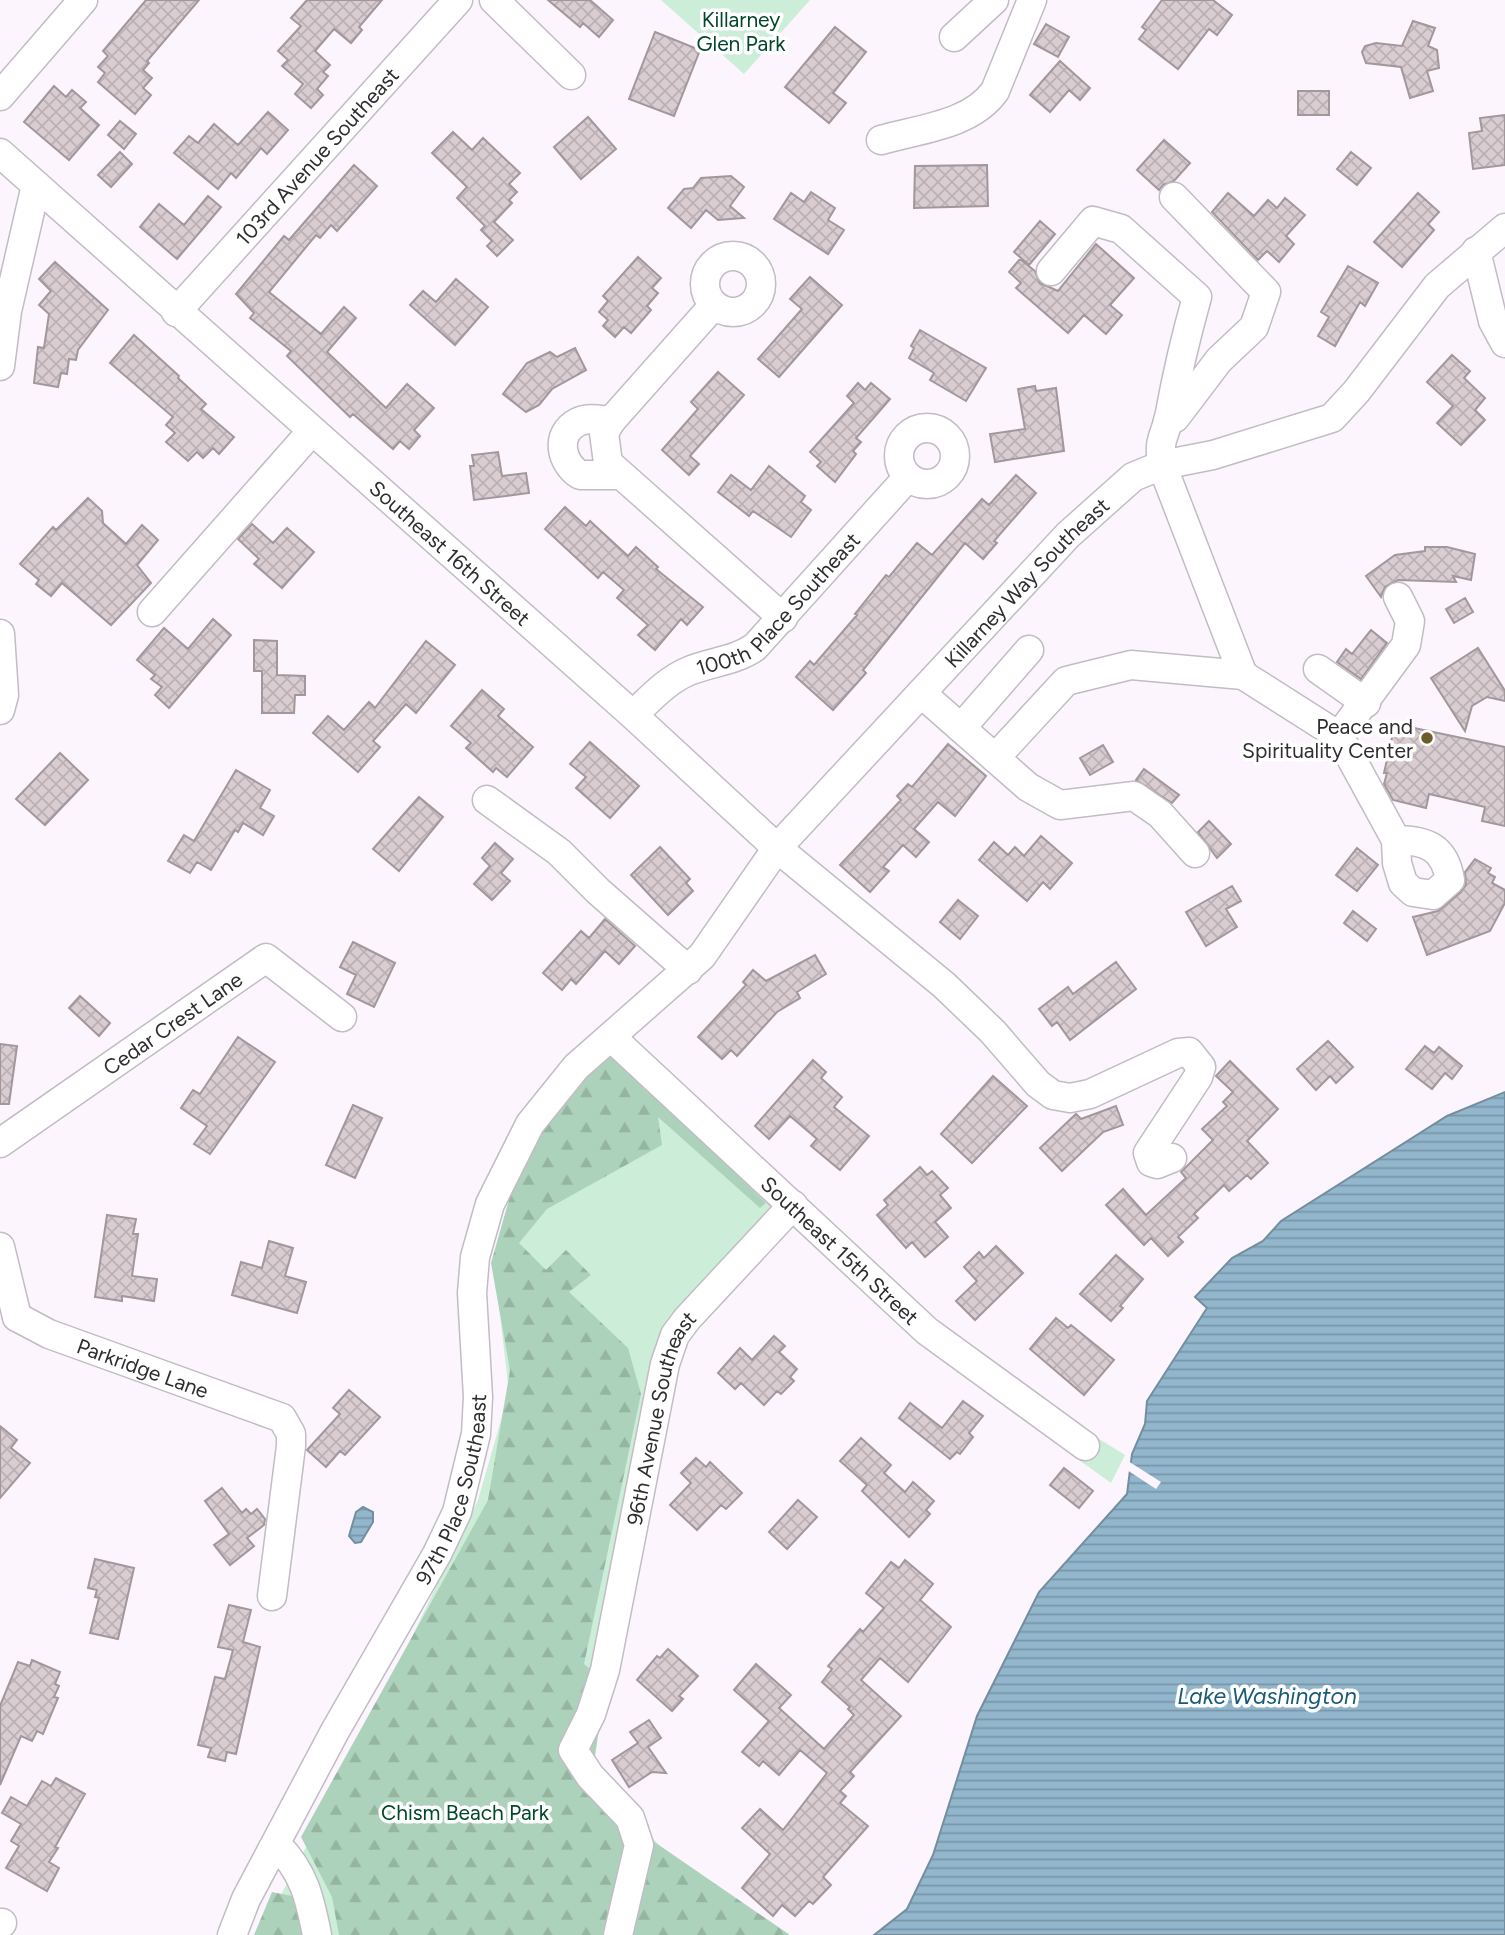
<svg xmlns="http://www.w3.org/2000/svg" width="1505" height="1935" font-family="Figtree,sans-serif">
  <defs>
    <pattern id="forest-firs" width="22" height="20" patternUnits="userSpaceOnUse" patternTransform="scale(1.75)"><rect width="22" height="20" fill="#add2bb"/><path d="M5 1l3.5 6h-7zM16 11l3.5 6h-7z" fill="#95b5a1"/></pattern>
    <pattern id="water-rules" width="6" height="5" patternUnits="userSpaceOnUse" patternTransform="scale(1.75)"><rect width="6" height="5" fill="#92b7cd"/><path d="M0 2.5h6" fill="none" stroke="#7895a7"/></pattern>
    <pattern id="building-cross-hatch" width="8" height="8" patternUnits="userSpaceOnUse" patternTransform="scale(1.75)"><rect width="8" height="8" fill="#d9cdd1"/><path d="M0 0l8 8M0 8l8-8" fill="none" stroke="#bbb0b4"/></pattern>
  </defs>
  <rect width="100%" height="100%" fill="#fcf5fe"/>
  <path fill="#ccedd8" d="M661,0h149l-66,74z
    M622,1051l171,154 -106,114 -114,431 167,185h-480l104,-199 114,-236 31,-108 -16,-136z
    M1096,1437l29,18 -14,28 -32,-23z"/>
  <path fill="url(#forest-firs)" d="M607,1049l159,154 -6,5 -102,-91 4,28 -115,64 -28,34 27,27 20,-20 25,25 -22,17 59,56 13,46 -57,270 22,18 -17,115 201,138h-451l-7,-38 -31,-60 187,-337 22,-130 -19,-107 40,-141z
    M272,1892l25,5 8,38h-51z"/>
  <path fill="url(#water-rules)" stroke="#748e9e" stroke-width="2" d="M1505,1092v843h-631l33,-26 26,-54 44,-139 62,-124 88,-98 5,-40 13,-30 2,-23 60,-93 -12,-11 37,-39 31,-17 18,-20 166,-105z
    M363,1507l10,5v10l-12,20 -6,1 -6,-7 7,-24z"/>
  <path fill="#fcf5fe" d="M1128,1461l33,21 -5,7 -29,-19z"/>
  <path fill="url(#building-cross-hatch)" stroke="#a2979a" stroke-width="2" d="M146,0h53l-52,61 2,2 -6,7 9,8 -9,10 8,7 -16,19 -37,-32 7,-9 -7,-6 10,-11 -5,-5z
    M307,0h75l-23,27 3,3 -11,13 -17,-14 -19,22 15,14 -7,7 5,4 -11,13 6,6 -12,13 -16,-14 8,-10 -21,-18 6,-6 -10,-9 23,-25 -10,-8z
    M548,0h42l23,20 -14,17 -16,-14 -3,4z
    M1162,0h51l19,15 -15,20 -8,-6 -31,40 -39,-30 7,-9 -4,-3z
    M1413,21l22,7 -7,18 9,4 2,18 -12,3 6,20 -23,7 -9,-31 -35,-4 -4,-11 3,-6 11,-3 26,3z
    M1046,24l23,13 -11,20 -24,-13z
    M835,27l31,25 -33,41 13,10 -17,20 -44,-36z
    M655,32l45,18 -26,66 -45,-17z
    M1060,61l30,27 -10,12 -11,-10 -19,22 -20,-17z
    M54,86l12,11 6,-7 14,12 -6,6 19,17 -30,35 -45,-38z
    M1298,91h31v24h-31z
    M268,112l20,18 -21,24 -6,-6 -25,30 -5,-5 -13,16 -44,-36 15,-17 9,7 16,-19 24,21z
    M1505,115v50l-32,4 -4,-36 13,-2 -2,-13z
    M588,117l28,32 -35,30 -27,-32z
    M120,121l16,13 -12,15 -16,-14z
    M453,132l19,18 11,-12 37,35 -11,11 8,8 -8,8 3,3 -18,19 19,18 -16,16 -10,-10 5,-5 -11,-11 4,-4 -28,-28 10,-11 -35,-34z
    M1164,140l26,23 -16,18 -11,4 -4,5 -22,-20z
    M120,152l12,12 -21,23 -13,-12z
    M1351,152l20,16 -14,17 -20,-16z
    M354,165l23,21 -40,45 -6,-6 -11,13 -4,-3 -47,57 52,42 23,-27 12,11 -29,34 59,56 21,-24 27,24 -20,22 6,6 -11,13 -9,-8 -7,8 -40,-35 -3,3 -63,-61 4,-5 -41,-33 4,-5 -18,-19 48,-58 5,4z
    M987,165l1,41 -74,2 1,-42z
    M731,176l13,11 -14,19 14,12 -26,2 -12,-10 -15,18 -23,-20 16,-19 9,-1 8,-10z
    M811,192l24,16 -7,12 16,10 -16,24 -54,-35 17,-26 13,9z
    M1228,193l26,23 14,-16 9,8 8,-10 20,17 -19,21 8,8 -15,18 -12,-11 -9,9 -46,-48z
    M1418,193l21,19 -11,12 6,6 -32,37 -28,-25z
    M208,196l13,11 -44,52 -37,-32 19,-23 25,21z
    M1040,221l15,13 -26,31 -15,-13z
    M1096,244l38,34 -24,27 12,10 -16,19 -22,-19 -16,18 -52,-45 5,-5 -12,-11 11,-13 15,12 5,12 18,8z
    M638,257l23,21 -9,10 6,5 -11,13 4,4 -20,23 -7,-6 -9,10 -12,-11 5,-6 -9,-8 9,-11 -5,-5z
    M55,262l53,48 -30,40 -2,10 -7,-1 -2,15 -6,-1 -3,14 -24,-4 4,-36 6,1 5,-34 -10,-9 12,-14 -12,-12z
    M1348,266l30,17 -13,23 -5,-4 -25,44 -17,-10 11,-19 -8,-5z
    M810,277l32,28 -63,72 -21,-18 44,-50 -12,-10z
    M456,279l32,28 -33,38 -45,-40 13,-14 13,11z
    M920,330l66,38 -20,33 -36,-21 4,-7 -25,-15 5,-10 -3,-2z
    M134,335l45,41 -1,2 28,26 -5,5 33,28 -15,17 -6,-6 -10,10 -6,-6 -9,9 -22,-19 9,-9 -9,-8 7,-8 -63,-54z
    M575,348l11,22 -34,19 -13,16 -13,7 -23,-18 24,-31 23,-11 7,5z
    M1452,355l18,16 -6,7 21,20 -10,12 10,10 -24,25 -24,-22 16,-17 -26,-24z
    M718,372l26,23 -54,61 9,8 -10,11 -27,-25 36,-41 -7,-7z
    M858,383l7,7 6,-7 19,16 -34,39 5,4 -8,9 3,3 -21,28 -18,-16 4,-4 -11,-10 44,-49 -7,-7z
    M1035,386l1,5 20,-3 8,63 -69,11 -5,-28 35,-5 -7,-40z
    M498,452l4,24 24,-3 3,20 -55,7 -4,-34h4l-2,-11z
    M769,466l36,30 -4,6 10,8 -20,27 -38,-26 -4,5 -31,-24 13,-17 20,15z
    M1016,475l20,18 -42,48 3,2 -14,16 -18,-16 -102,127 3,3 -33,37 -37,-33 14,-16 4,4 43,-50 -2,-1 31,-39 3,2 28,-34 15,12 50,-56 7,6z
    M88,498l14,13 1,12 23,21 16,-19 16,15 -21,25 14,18 -40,42 -49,-42 -11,13 -15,-12 3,-4 -19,-16 33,-37 3,3z
    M565,507l21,19 4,-5 38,35 8,-9 22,20 -2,2 47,38 -16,18 -6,-6 -26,31 -17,-15 10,-10 -31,-27 7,-8 -21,-18 -5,6 -53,-49z
    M252,524l21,19 14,-15 27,24 -32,36 -28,-24 5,-5 -21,-20z
    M1425,547h22l28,7 -4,26 -18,-4 3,6 -58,-2 -13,7 -4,10 -15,-21 29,-21 30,-4z
    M1465,598l8,14 -19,11 -8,-14z
    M213,619l18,16 -62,73 -14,-13 7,-8 -11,-8 4,-4 -18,-15 27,-32 24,21z
    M1371,630l16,13 -26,36 -24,-17 9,-13 6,5z
    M254,640l23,1v34l28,1v19h-10l-1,18h-32v-42h-8z
    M426,641l29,24 -39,48 -10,-9 -33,37 7,6 -22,25 -45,-39 15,-17 16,14 25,-28 6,6z
    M1478,648l27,43v10l-18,-4 -15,9 -7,25 -34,-53z
    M482,690l22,19 -6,7 35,31 -26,30 -11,-9 -3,4 -27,-24 5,-5 -20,-17z
    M1395,724l110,23v79l-23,-5 3,-14 -56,-13 -3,14 -33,-8 -9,-16 3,-11h-3z
    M590,742l49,44 -29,32 -34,-30 10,-11 -16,-13z
    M948,744l38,32 -31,40 -17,-14 -24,27 15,13 -13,15 -13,-12 -20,22 6,4 -19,21 -30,-27 61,-65 -4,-4 11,-12 4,3z
    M1103,745l10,17 -23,13 -10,-17z
    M60,753l28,27 -43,45 -29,-26z
    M1144,769l35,26 -7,8 -36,-23z
    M236,770l34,20 -10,18 14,8 -11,19 -20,-12 -5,9 -3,-2 -24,40 -14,-8 -7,11 -22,-12 16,-26 10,6z
    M419,797l24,20 -44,54 -26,-22z
    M1209,821l22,23 -14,14 -19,-26z
    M1041,836l31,27 -22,26 -7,-7 -16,19 -48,-41 15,-18 14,13 7,-8 9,9z
    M495,843l18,16 -12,14 9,8 -18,19 -18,-16 16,-18 -8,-8z
    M660,847l30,32 -4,4 7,8 -25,24 -37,-40z
    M1357,848l21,17 -21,26 -21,-16z
    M1475,859l16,9 -3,5 7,4 -3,6 13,7v13l-15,28 -63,24 -14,-38 25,-6 23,-19 5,-8 -1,-12z
    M1232,886l9,15 -15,8 11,18 -31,19 -20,-34z
    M958,900l20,16 -18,23 -20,-17z
    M1353,911l23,18 -9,12 -23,-18z
    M605,919l30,27 -16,18 -14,-13 -29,33 -5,-5 -9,11 -19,-17 38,-42 8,7z
    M353,942l42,21 -21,44 -27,-13 9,-19 -16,-8z
    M815,955l11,19 -29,18 3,6 -23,14 -40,44 -6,-6 -9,9 -24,-22 48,-52 -3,-3 10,-12 13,11z
    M1116,962l20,27 -66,51 -13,-18 -5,4 -13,-17 29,-22 5,7z
    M80,996l30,27 -11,13 -30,-28z
    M238,1037l37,25 -65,92 -16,-10 13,-18 -26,-18 12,-18 7,4z
    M1328,1041l25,26 -17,16 -6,-7 -14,14 -19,-21z
    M0,1044l17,2 -8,58h-9z
    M1425,1046l9,7 5,-6 23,19 -10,13 -7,-6 -13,16 -26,-20z
    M813,1060l13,12 -5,6 21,19 -8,10 35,29 -29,34 -29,-24 6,-7 -27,-23 -21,23 -14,-13z
    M1230,1061l48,48 -31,32 21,22 -17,16 -4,-4 -18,16 -5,-6 -30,29 4,4 -20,19 5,5 -15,14 -17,-18 -7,7 -38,-40 17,-16 23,26 40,-37 -5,-6 32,-32 -11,-11 25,-23 -4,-4 10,-10 -17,-16z
    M993,1076l34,30 -55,57 -31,-29z
    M353,1105l29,13 -27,60 -29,-13z
    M1116,1106l7,19 -20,7 -41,39 -22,-23 36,-34 5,5z
    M920,1167l7,8 5,-4 16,17 -8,7 11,13 -16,14 13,15 -23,20 -13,-15 -6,6 -29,-33 11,-10 -4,-5z
    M107,1215l29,4 -3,15h5l-6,42 25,3 -3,22 -32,-5v5l-27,-4z
    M269,1241l24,7 -8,28 21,6 -9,31 -65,-18 9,-33 21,6z
    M996,1246l27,27 -48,47 -19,-19 21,-20 -13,-14 15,-15 5,6z
    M1116,1255l27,24 -23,27 3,2 -12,13 -31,-27z
    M1056,1318l12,10 3,-3 43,35 -30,35 -54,-46z
    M774,1336l11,10 -6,6 18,17 -7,8 4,4 -13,13 -4,-3 -13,14 -23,-22 -6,6 -17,-16 22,-25 12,12z
    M349,1390l31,27 -35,38 -5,-4 -14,16 -19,-17 33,-36 -7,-6z
    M963,1401l20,15 -14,17 4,4 -13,17 -3,-2 -7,7 -51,-41 11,-15 32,25z
    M0,1426l17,14 -6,8 19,15 -30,35z
    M861,1438l30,27 -7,8 21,19 8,-10 21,19 -8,9 4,4 -21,23 -47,-46 5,-6 -27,-24z
    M696,1458l10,9 4,-5 32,31 -16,16 -5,-4 -24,25 -27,-25 21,-22 -10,-10z
    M1064,1468l29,23 -14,17 -29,-23z
    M222,1488l20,25 4,-4 5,5 6,-5 8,10 -1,6 -17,13 7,8 -24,19 -16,-20 15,-11 -24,-33z
    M798,1500l19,17 -30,32 -18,-17z
    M95,1559l39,9 -16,71 -28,-6 9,-35 -4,-1 2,-7 -9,-2z
    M905,1560l28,24 -13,16 31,27 -43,55 -28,-24 -19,22 40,36 -51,56 4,4 -14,15 6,5 -6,7 28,23 -45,51 8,8 -18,19 -4,-3 -14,15 -13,-11 -9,11 -31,-28 28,-34 -28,-26 18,-19 23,21 44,-57 -27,-23 -21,25 -16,-14 -4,5 -17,-14 27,-31 -35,-31 22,-26 35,31 -12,13 45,41 30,-34 -6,-6 2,-2 -28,-25 10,-13 -4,-3 32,-37 3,3 21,-24 -18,-15 25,-31 8,6z
    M229,1605l22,5 -8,32 17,5 -24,107 -9,-2 -2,9 -17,-4 3,-9 -13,-3 17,-68 10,2 8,-29 -15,-3z
    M668,1649l30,27 -19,20 4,3 -11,12 -35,-31 20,-24 3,2z
    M32,1660l28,12 -5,12 4,2 -5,11 4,1 -15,36 -6,-3 -5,10 -11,-5 -21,49v-79l18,-44 12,4z
    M649,1720l12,18 -13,9 18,26 -14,-1 -23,15 -17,-27 26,-17 -8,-11z
    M56,1778l29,16 -30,53 3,1 -9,14 10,6 -12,23 -41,-23 13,-22 -8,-5 10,-17 -19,-11 9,-16 16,9 15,-25 9,5z"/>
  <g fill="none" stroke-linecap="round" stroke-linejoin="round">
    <defs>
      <g id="minor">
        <path d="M494,0l77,75"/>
        <path d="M954,37l40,-37"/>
        <path d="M0,96l83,-96"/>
        <path d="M881,140c38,-11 90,-15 114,-49l37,-91"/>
        <path id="s1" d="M0,153l633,562 144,133 167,137 49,47 45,52 15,11 17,3 20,-4 88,-41 11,-1 12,15 -3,10 -50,76 3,9 6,2 15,-6"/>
        <path d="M1476,251l17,70 12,22"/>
        <circle cx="733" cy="284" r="28"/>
        <path d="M1051,271l42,-50 28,8 76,68c-11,39 -20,77 -27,116 -5,26 -12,23 -8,52l81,210"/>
        <path d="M714,305l-103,116 -7,12 4,30 175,155"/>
        <path id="s2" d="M176,312l282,-312"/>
        <path d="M0,366l7,-55 29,-126"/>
        <path d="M611,421c-10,-1 -23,-4 -33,1 -24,12 -17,41 2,53h41"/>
        <path d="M1168,421l7,-3 44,-58 35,-33 12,-35 -92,-95"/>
        <circle cx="927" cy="456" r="28"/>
        <path d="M152,612l159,-180"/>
        <path d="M0,634l4,61 -4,15"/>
        <path d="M1318,669l48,34"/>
        <path d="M921,693l107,94 32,18 74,-9 26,18 35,39"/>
        <path id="s3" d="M633,715c17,-16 34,-35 56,-44 22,-9 46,-10 66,-24l153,-170"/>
        <path d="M961,728l68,-78"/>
        <path d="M1339,736l67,-91 4,-24 -12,-24"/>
        <path d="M995,758l71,-77 65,-16 112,10 96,61 57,104 1,23 6,20 10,9 20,3 17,-15c-5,-32 -23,-40 -54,-40"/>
        <path d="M487,800l72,52 39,39 90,79"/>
        <path id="s4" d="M611,1037l316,294 158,115"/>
        <path id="s5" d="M0,1143l266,-185 76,59"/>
        <path d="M0,1247l17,70"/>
        <path id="s6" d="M17,1317l32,17 233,84 9,16v12l-19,150"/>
        <path d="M277,1845c27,27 33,54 40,90"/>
        <path d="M0,1923h2"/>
        <path id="s7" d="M232,1935l14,-36 89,-168 102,-177 20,-42 19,-78 2,-37 -6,-104 3,-36 15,-53 40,-80 46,-57 126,-111 75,-108 291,-313 65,-58 29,-12 51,-10 119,-37 24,-26 81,-106 68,-58"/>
        <path id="s8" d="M618,1935l21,-90 -9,-27 -40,-42 -17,-26 18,-36 14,-44 60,-306 10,-29 12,-16 106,-114"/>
      </g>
    </defs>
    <use href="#minor" stroke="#c2bcc4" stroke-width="31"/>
    <use href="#minor" stroke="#fff" stroke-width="28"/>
  </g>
  <circle fill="#6e5c2a" stroke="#fff" stroke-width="2.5" cx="1427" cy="738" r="7"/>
  <g text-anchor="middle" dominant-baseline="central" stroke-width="7" stroke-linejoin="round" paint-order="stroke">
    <g font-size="21" fill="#02472a" stroke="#fff">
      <text x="741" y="19">Killarney<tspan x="741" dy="24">Glen Park</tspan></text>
      <text x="465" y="1812">Chism Beach Park</text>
    </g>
    <g font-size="21" fill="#2f2d30" stroke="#fff">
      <text stroke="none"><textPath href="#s2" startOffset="210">103rd Avenue Southeast</textPath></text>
      <text stroke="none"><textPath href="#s1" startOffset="602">Southeast 16th Street</textPath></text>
      <text stroke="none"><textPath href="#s7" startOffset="1619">Killarney Way Southeast</textPath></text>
      <text stroke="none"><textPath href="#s3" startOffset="186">100th Place Southeast</textPath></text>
      <text stroke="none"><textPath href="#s5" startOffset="210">Cedar Crest Lane</textPath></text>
      <text stroke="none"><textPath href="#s4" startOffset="313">Southeast 15th Street</textPath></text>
      <text stroke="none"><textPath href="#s6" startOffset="136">Parkridge Lane</textPath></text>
      <text stroke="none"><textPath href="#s8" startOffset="555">96th Avenue Southeast</textPath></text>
      <text stroke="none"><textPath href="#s7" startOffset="500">97th Place Southeast</textPath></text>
    </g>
    <g font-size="21" fill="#2f2d30" stroke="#fff" text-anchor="end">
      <text x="1413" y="726">Peace and<tspan x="1413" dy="24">Spirituality Center</tspan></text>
    </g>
    <g font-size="23" font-style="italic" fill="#1a5a79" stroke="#fff">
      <text x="1267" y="1696">Lake Washington</text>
    </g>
  </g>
</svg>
